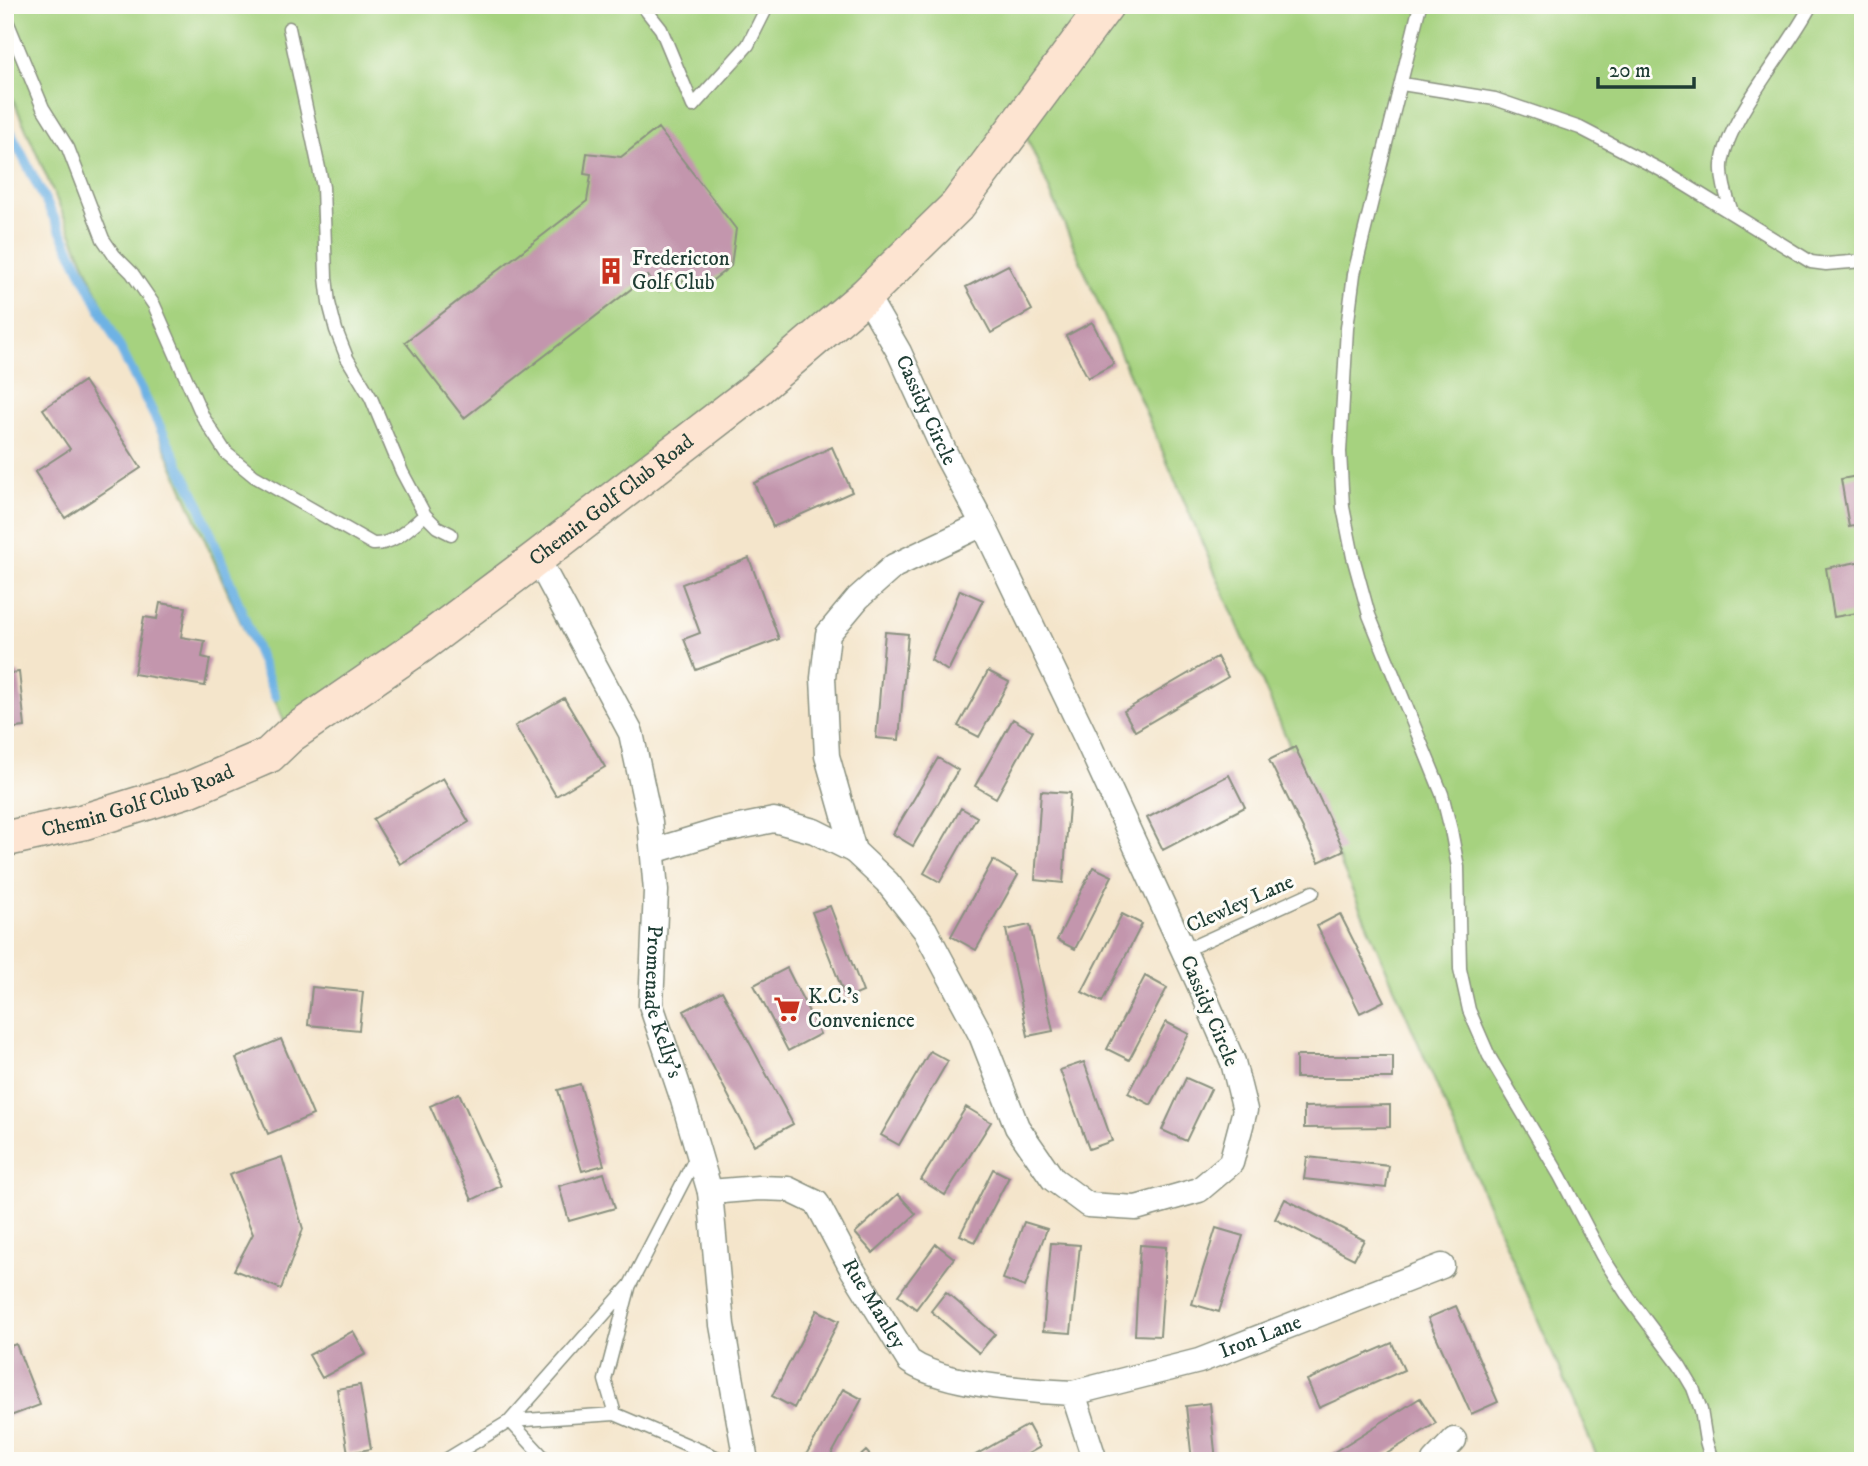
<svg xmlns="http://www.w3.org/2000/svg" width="1868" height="1466" font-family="'IM FELL DW Pica',serif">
  <rect width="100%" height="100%" fill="#fdfcf7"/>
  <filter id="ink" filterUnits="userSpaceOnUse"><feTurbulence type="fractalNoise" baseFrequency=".0143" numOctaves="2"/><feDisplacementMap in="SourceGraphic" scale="14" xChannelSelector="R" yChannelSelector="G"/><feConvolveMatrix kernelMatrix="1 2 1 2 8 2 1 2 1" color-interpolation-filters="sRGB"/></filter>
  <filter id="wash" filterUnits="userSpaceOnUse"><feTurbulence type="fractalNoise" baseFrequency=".00686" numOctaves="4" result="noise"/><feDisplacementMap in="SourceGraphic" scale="28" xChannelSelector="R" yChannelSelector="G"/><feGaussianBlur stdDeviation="1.57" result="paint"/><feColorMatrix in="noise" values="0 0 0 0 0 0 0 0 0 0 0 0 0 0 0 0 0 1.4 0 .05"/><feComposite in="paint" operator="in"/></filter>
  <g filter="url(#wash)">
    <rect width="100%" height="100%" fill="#f4e5cb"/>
    <path fill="#a6d27f" stroke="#62885a" stroke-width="2" d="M5,5h1858v1456h-264l-578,-1337 -155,171 -576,440 -285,-654z"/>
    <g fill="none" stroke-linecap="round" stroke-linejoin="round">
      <path stroke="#6eb2e4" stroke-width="10" d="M5,121l194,383 76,192"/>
    </g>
    <g id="blocks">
      <path fill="#c396ad" d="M658,128l78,101 -5,37 -22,17 -35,-3 -15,11 -11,-15 -184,142 -59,-76 182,-141 4,-26 -7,-1 3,-21 34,4z
        M1008,265l24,45 -41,23 -25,-46z
        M1092,322l22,42 -26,14 -22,-42z
        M84,381l57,87 -76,50 -30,-46 35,-23 -27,-40z
        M832,447l20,45 -79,35 -19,-44z
        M1863,475v65h-2l-2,-15 -10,2 -8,-48z
        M749,558l30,81 -83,31 -12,-31 16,-6 -18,-49z
        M1858,562l5,30v20l-29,5 -8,-49z
        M960,590l23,10 -35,71 -17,-11z
        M160,603l26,4 -5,30 24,4 -3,16 8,2 -5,27 -71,-12 10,-57 13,2z
        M885,632l23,2 -9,106 -23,-2z
        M1217,657l11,20 -93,54 -11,-20z
        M988,671l21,11 -30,55 -21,-11z
        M19,672l6,55 -20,2v-55z
        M564,698l41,69 -49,29 -41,-70z
        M1013,719l20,12 -37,67 -21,-12z
        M1295,747l49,103 -25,12 -50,-102z
        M938,758l20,12 -45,76 -20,-12z
        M1229,775l16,32 -82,43 -16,-32z
        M443,778l26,44 -69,42 -27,-45z
        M1041,791l29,2 -7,90 -28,-3z
        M961,808l16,9 -37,65 -16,-9z
        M993,860l25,15 -42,75 -25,-14z
        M1093,867l19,9 -37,73 -18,-9z
        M830,906l33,86 -17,7 -34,-87z
        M1122,914l20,10 -40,78 -20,-10z
        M1340,914l44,87 -24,12 -43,-87z
        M1030,925l23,106 -25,5 -22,-106z
        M787,968l33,66 -32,17 -34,-66z
        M1145,976l22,12 -38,72 -22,-11z
        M312,987l51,5 -4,38 -51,-5z
        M722,991l71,133 -39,21 -70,-134z
        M1166,1022l23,12 -38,71 -23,-12z
        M281,1039l32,76 -45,19 -32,-76z
        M930,1051l18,10 -49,84 -18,-10z
        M1296,1056h97v22h-97z
        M1084,1062l28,79 -23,8 -29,-79z
        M1186,1078l25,11 -25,52 -24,-11z
        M580,1084l24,81 -22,6 -24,-81z
        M459,1093l42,93 -29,14 -42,-94z
        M1390,1105v22l-86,1v-21z
        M966,1107l25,15 -46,73 -24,-15z
        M282,1157l21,72 -22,60 -47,-19 19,-36 -24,-59z
        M1307,1157l82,9 -3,22 -82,-9z
        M993,1169l16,8 -34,65 -15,-7z
        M604,1173l11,35 -46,13 -10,-35z
        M898,1194l18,20 -43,39 -18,-20z
        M1285,1199l79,41 -10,19 -79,-40z
        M1024,1222l23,7 -22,58 -22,-8z
        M1216,1228l27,8 -24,76 -27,-8z
        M1051,1243l29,2 -9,88 -28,-2z
        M936,1244l18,14 -38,51 -18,-14z
        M1140,1245l26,2 -6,89 -25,-1z
        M946,1292l49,42 -16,19 -48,-42z
        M1456,1306l42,96 -27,12 -43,-96z
        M817,1310l22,11 -45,87 -22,-12z
        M353,1331l13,23 -44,24 -13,-23z
        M1392,1343l12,27 -85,38 -12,-28z
        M16,1344l24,61 -35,13v-70z
        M360,1385l11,64 -23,4 -11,-64z
        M843,1389l19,10 -34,62 -25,-1z
        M1420,1398l16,25 -61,38h-40l-4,-7z
        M1210,1403l6,58h-24l-6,-55z
        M1028,1425l12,22 -25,14h-50z
        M866,1451l9,10h-20z"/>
    </g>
  </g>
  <g filter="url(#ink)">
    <use href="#blocks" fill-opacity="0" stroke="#8a9180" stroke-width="2"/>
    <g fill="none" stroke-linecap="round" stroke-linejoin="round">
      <defs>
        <path id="lane" d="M642,5l19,24 32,77 55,-61 20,-40
          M1420,5l-66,269 -7,54 -7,124 3,55 10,50 16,58 73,179 9,36 7,37 2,102 9,41 20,46 71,120 42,80 27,42 51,68 13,22 8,22 5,31 6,20
          M5,16l38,92 25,40 35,91 11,16 18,18 22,32 49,112 23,36 28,23 119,68c21,1 37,-17 52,-29
          M289,28l34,159 3,90 3,26 7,27 11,28 24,40 31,74 23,43 12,12 14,7
          M1402,84l93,15 85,29 81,42 150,92 15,2 37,-3
          M1732,212c-5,-15 -11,-31 -10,-47 5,-47 66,-115 89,-160
          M1183,951l130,-59
          M615,1414l-10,-34 24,-92
          M444,1461l66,-40 105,-7 110,47
          M547,1461l-37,-40 120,-136 67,-130"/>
        <g id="street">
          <path id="s1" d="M866,295l33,57 47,103 37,69"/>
          <path d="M983,524l104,216 112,244 34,78 12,48 -14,53 -32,27 -63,18 -48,-3 -35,-26 -36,-52 -36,-92 -56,-105 -38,-48 -33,-31 -27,-95 -4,-78 5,-44 30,-36 36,-32z"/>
          <path id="s2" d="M537,558l94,175 19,89 6,69 -5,114 32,95 27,92 12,133 24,136"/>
          <path d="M653,851l66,-20 55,-11 40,11 40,20"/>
          <path id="s3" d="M710,1192l49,-4 29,1 29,14 35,66 57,92c34,24 121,30 164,32l22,68"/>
          <path id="s4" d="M1073,1393l126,-32 243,-95"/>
          <path d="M1434,1461l20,-21"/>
        </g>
        <g id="secondary">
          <path id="s5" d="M5,839l78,-17 109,-34 77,-33 21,-20 131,-90 116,-87 218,-168 111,-95 91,-89 149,-201"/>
        </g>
      </defs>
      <use href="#lane" stroke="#8a9180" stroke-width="15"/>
      <use href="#street" stroke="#8a9180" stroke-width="27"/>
      <use href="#secondary" stroke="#8a9180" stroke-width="38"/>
      <use href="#lane" stroke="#fff" stroke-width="12"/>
      <use href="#street" stroke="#fff" stroke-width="24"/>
      <use href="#secondary" stroke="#fde4d1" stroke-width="35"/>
    </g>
  </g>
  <defs>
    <symbol id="building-bare" viewBox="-9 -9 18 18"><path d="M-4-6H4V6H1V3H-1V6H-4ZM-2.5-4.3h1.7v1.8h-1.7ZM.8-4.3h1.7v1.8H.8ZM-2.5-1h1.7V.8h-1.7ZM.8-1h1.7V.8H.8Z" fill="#c8321e" stroke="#fdfcf7" stroke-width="2.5" paint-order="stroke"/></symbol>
    <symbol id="supermarket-bare" viewBox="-9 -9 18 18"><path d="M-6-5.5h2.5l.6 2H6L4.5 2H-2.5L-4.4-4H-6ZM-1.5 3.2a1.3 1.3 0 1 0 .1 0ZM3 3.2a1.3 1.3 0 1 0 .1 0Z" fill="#c8321e" stroke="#fdfcf7" stroke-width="2.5" paint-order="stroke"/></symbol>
  </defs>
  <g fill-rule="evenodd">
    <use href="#building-bare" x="592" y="252" width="38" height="38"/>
    <use href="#supermarket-bare" x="768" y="990" width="38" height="38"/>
  </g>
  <g text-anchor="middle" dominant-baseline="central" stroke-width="6" stroke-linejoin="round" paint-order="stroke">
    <g font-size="21" fill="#1f3d34" stroke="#fdfcf7" text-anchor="start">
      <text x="632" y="259">Fredericton<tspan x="632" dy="24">Golf Club</tspan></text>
      <text x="808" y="997">K.C.'s<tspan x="808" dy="24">Convenience</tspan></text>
    </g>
    <g font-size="21" fill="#1f3d34" stroke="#fdfcf7">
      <text stroke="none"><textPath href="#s1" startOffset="130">Cassidy Circle</textPath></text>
      <text stroke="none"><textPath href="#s5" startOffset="705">Chemin Golf Club Road</textPath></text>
      <text stroke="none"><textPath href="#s5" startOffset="138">Chemin Golf Club Road</textPath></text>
      <text transform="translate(1240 904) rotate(-24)">Clewley Lane</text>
      <text stroke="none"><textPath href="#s2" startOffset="471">Promenade Kelly's</textPath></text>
      <text transform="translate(1209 1011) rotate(67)">Cassidy Circle</text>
      <text stroke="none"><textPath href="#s3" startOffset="226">Rue Manley</textPath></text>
      <text stroke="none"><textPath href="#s4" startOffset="196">Iron Lane</textPath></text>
    </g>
  </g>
  <rect width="1868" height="1466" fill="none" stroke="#fdfcf7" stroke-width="28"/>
  <path d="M1598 77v10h96v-10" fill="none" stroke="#1f3d34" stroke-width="3.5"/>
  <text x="1609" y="77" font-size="21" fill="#1f3d34" stroke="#fdfcf7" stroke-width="5" paint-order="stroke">20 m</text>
</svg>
